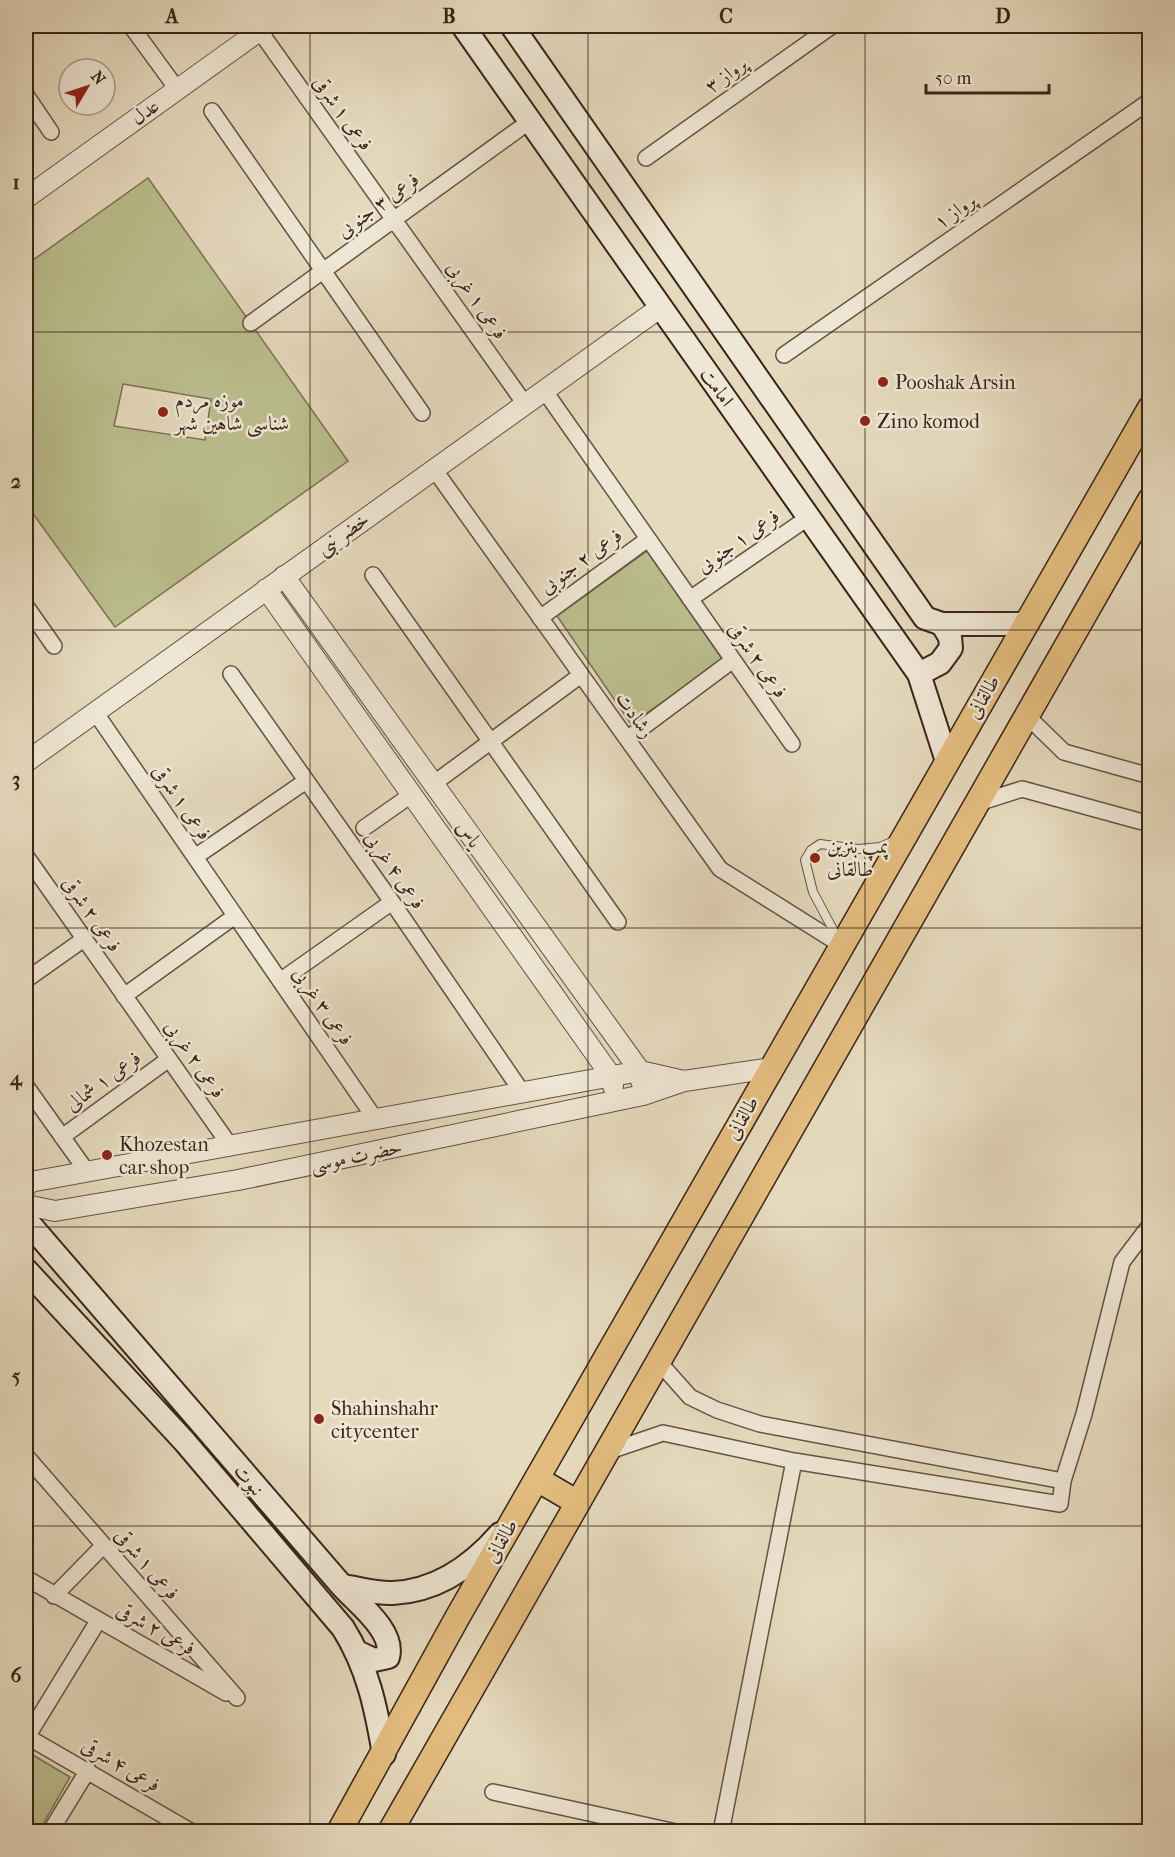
<svg xmlns="http://www.w3.org/2000/svg" width="1175" height="1857" font-family="'IM FELL French Canon',Amiri,serif">
  <rect width="100%" height="100%" fill="#e6dabe"/>
  <filter id="stains"><feTurbulence type="fractalNoise" baseFrequency=".00333" numOctaves="4"/><feColorMatrix values="0 0 0 0 .2 0 0 0 0 .09 0 0 0 0 .02 0 0 0 .5 -.17"/></filter>
  <radialGradient id="worn" r=".72"><stop offset=".6" stop-color="#630" stop-opacity="0"/><stop offset="1" stop-color="#630" stop-opacity=".3"/></radialGradient>
  <path fill="#bbbe8e" stroke="#7a7153" stroke-width="1.5" fill-rule="evenodd" d="M148,178l200,283 -233,166 -89,-123v-239zM123,384l88,15 -6,41 -91,-14z
    M647,551l76,109 -92,64 -74,-108z
    M26,1751l44,26 -31,54h-13z"/>
  <g fill="none" stroke-linecap="round" stroke-linejoin="round">
    <defs>
      <path id="service" d="M838,939l-25,-47 -8,-32 6,-10 9,-6 38,5 22,-2 16,-7"/>
      <path id="minor" d="M131,26l46,63
        M259,30l266,374
        M26,95l25,37
        M212,111l210,302
        M646,158l186,-132
        M251,323l279,-202
        M784,355l366,-254
        M544,390l248,354
        M434,469l286,400 121,76
        M373,575l245,347
        M690,599l119,-82
        M26,606l28,40
        M540,618l108,-79
        M231,674l161,228 130,190
        M95,712l281,408
        M1027,716l37,36 86,24
        M627,739l106,-79
        M433,784l148,-109
        M975,804l47,-15 128,35
        M364,828l47,-33
        M26,856l205,291
        M195,857l111,-76
        M26,980l58,-41
        M280,981l112,-79
        M124,996l111,-80
        M26,1086l62,87
        M62,1137l107,-78
        M658,1361l32,36 27,13 43,14 303,57
        M607,1452l56,-19 131,28 266,43 3,-23 21,-67 38,-152 28,-37
        M26,1456l211,242
        M26,1578l200,115
        M54,1596l49,-50
        M26,1736l166,96
        M27,1737l71,-116
        M493,1792l183,40
        M50,1832l38,-62
        M721,1832l73,-371"/>
      <path id="tertiary" d="M26,198l240,-172
        M284,576l356,495 1,10
        M266,589l345,487 2,10
        M26,762l635,-455
        M26,1187l4,-5 610,-111 44,10
        M26,1205l29,6 183,-31 405,-85 41,-14 87,-13"/>
      <path id="secondary" d="M463,26l456,648 28,87
        M512,26l413,592 17,6h83
        M919,674l21,-11 11,-15 -1,-11 -8,-13
        M26,1220l316,366c16,2 34,8 51,7 44,-2 79,-27 107,-59
        M26,1270l159,172 158,186c25,40 33,80 41,126
        M342,1586c16,18 53,45 46,71l-14,3 -15,-7"/>
      <path id="primary" d="M537,1479l41,24
        M339,1832l118,-214 693,-1210
        M390,1832l760,-1332"/>
    </defs>
    <use href="#service" stroke="#655242" stroke-width="10"/>
    <use href="#minor" stroke="#655242" stroke-width="18"/>
    <use href="#tertiary" stroke="#655242" stroke-width="22"/>
    <use href="#secondary" stroke="#3a2418" stroke-width="26"/>
    <use href="#primary" stroke="#3a2418" stroke-width="27"/>
    <use href="#service" stroke="#efe7d5" stroke-width="8"/>
    <use href="#minor" stroke="#efe7d5" stroke-width="15"/>
    <use href="#tertiary" stroke="#efe7d5" stroke-width="20"/>
    <use href="#secondary" stroke="#efe7d5" stroke-width="22"/>
    <use href="#primary" stroke="#e3bd7f" stroke-width="24"/>
  </g>
  <path fill="none" stroke="#3a2418" stroke-width="1.5" stroke-opacity="0.55" d="M310,26v1806M588,26v1806M865,26v1806M26,332h1124M26,630h1124M26,928h1124M26,1227h1124M26,1526h1124"/>
  <g fill="#8f2418" stroke="#efe7d5" stroke-width="2">
    <circle cx="883" cy="382" r="6"/>
    <circle cx="163" cy="412" r="6"/>
    <circle cx="865" cy="421" r="6"/>
    <circle cx="815" cy="858" r="6"/>
    <circle cx="107" cy="1155" r="6"/>
    <circle cx="319" cy="1419" r="6"/>
  </g>
  <g text-anchor="middle" dominant-baseline="central" stroke-width="5" stroke-linejoin="round" paint-order="stroke">
    <g font-size="20" fill="#3a2418" stroke="#efe7d5">
      <text transform="translate(726 75) rotate(-36)">پرواز ۳</text>
      <text transform="translate(145 112) rotate(-36)">عدل</text>
      <text transform="translate(343 113) rotate(54)">فرعی ۱ شرقی</text>
      <text transform="translate(378 205) rotate(-36)">فرعی ۳ جنوبی</text>
      <text transform="translate(955 211) rotate(-35)">پرواز ۱</text>
      <text transform="translate(477 300) rotate(55)">فرعی ۱ غربی</text>
      <text transform="translate(717 387) rotate(55)">امامت</text>
      <text transform="translate(343 534) rotate(-36)">خضر نبی</text>
      <text transform="translate(738 541) rotate(-35)">فرعی ۱ جنوبی</text>
      <text transform="translate(581 561) rotate(-36)">فرعی ۲ جنوبی</text>
      <text transform="translate(758 660) rotate(55)">فرعی ۲ شرقی</text>
      <text transform="translate(983 697) rotate(-60)">طالقانی</text>
      <text transform="translate(635 715) rotate(55)">رشادت</text>
      <text transform="translate(182 802) rotate(55)">فرعی ۱ شرقی</text>
      <text transform="translate(469 834) rotate(54)">یاس</text>
      <text transform="translate(395 870) rotate(55)">فرعی ۴ غربی</text>
      <text transform="translate(92 914) rotate(55)">فرعی ۲ شرقی</text>
      <text transform="translate(323 1006) rotate(55)">فرعی ۳ غربی</text>
      <text transform="translate(195 1059) rotate(55)">فرعی ۲ غربی</text>
      <text transform="translate(103 1081) rotate(-36)">فرعی ۱‍ شمالی</text>
      <text transform="translate(742 1118) rotate(-60)">طالقانی</text>
      <text transform="translate(356 1156) rotate(-12)">حضرت موسی</text>
      <text transform="translate(249 1480) rotate(49)">نبوت</text>
      <text transform="translate(501 1541) rotate(-60)">طالقانی</text>
      <text transform="translate(147 1564) rotate(49)">فرعی ۱ شرقی</text>
      <text transform="translate(156 1629) rotate(29)">فرعی ۲ شرقی</text>
      <text transform="translate(121 1765) rotate(30)">فرعی ۴ شرقی</text>
    </g>
    <g font-size="20" fill="#3a2418" stroke="#efe7d5" text-anchor="start">
      <text x="895" y="382">Pooshak Arsin</text>
      <text x="175" y="400">موزه مردم<tspan x="175" dy="23">شناسی شاهین شهر</tspan></text>
      <text x="877" y="421">Zino komod</text>
      <text x="827" y="846">پمپ بنزین<tspan x="827" dy="23">طالقانی</tspan></text>
      <text x="119" y="1144">Khozestan<tspan x="119" dy="23">car shop</tspan></text>
      <text x="331" y="1408">Shahinshahr<tspan x="331" dy="23">citycenter</tspan></text>
    </g>
  </g>
  <rect width="1175" height="1857" fill="none" stroke="#e6dabe" stroke-width="66"/>
  <g transform="translate(87 87) rotate(51)"><circle r="28" fill="#efe7d5" stroke="#a79989" stroke-width="1.5"/>
  <path d="M0-4.5L10 22L0 15L-10 22Z" fill="#8f2418"/>
  <text y="-9" font-size="16" font-weight="bold" text-anchor="middle" fill="#3a2418">N</text>
  </g>
  <path d="M926 84v9h123v-9" fill="none" stroke="#3a2418" stroke-width="3"/>
  <text x="935" y="84" font-size="18" fill="#3a2418" stroke="#efe7d5" stroke-width="4.5" paint-order="stroke">50 m</text>
  <rect x="33" y="33" width="1109" height="1791" fill="none" stroke="#3a2418" stroke-width="2"/>
  <g font-size="20" text-anchor="middle" font-weight="bold" fill="#3a2418">
    <text x="172" y="23">A</text>
    <text x="449" y="23">B</text>
    <text x="726" y="23">C</text>
    <text x="1003" y="23">D</text>
    <text x="16" y="189">1</text>
    <text x="16" y="488">2</text>
    <text x="16" y="786">3</text>
    <text x="16" y="1085">4</text>
    <text x="16" y="1383">5</text>
    <text x="16" y="1682">6</text>
  </g>
  <rect width="100%" height="100%" filter="url(#stains)"/>
  <rect width="100%" height="100%" fill="url(#worn)"/>
</svg>
